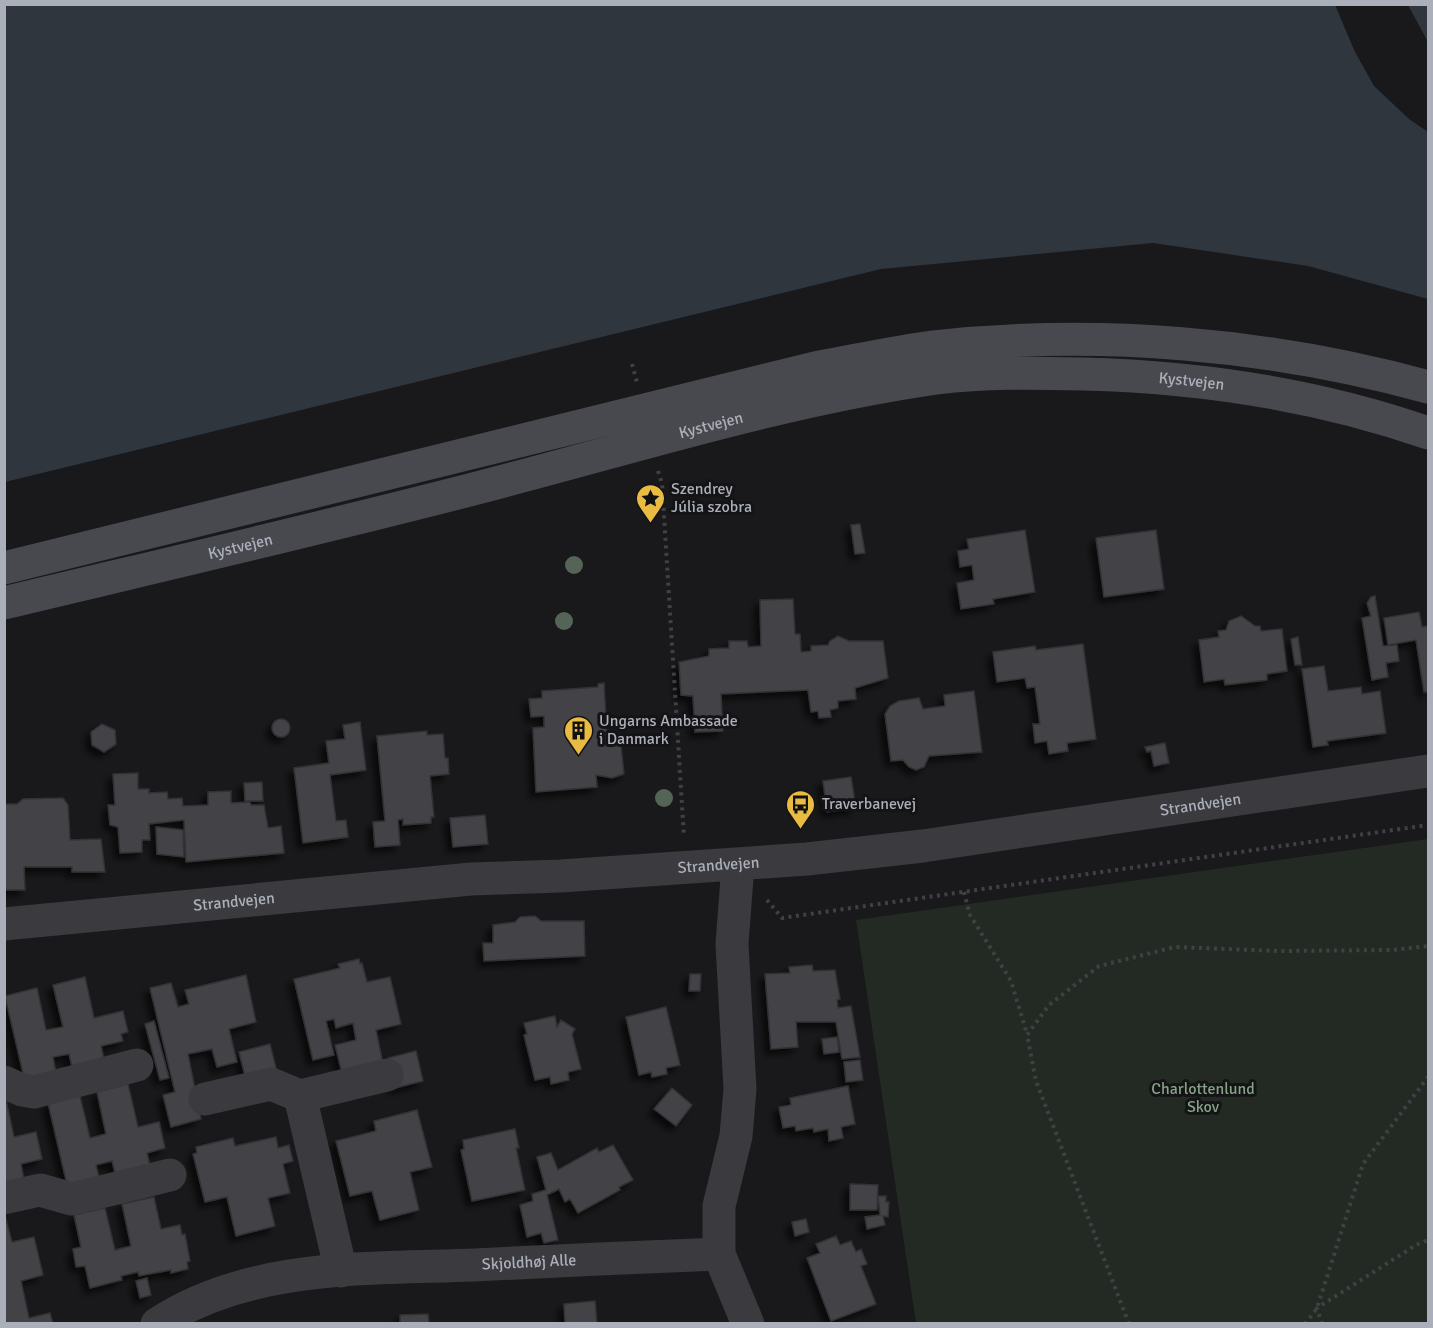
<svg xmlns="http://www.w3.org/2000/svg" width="1433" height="1328" font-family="Signika,sans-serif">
  <defs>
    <filter id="shadow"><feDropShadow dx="-5.5" dy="5.5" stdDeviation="3" flood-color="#0009"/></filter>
  </defs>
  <rect width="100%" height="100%" fill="#19181a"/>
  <path fill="#232a24" d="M1428,839v484h-512l-60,-403z"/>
  <path fill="#2f363e" d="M4,5h1424v294l-120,-33 -155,-23 -272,26 -876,213z"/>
  <path fill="#19181a" d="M1335,5h73l20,37v90l-19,-13 -35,-33 -19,-34z"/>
  <path fill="#434347" stroke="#333336" stroke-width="1.5" filter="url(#shadow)" d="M860,524l5,29 -10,1 -4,-29z
    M1025,530l10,62 -42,7 1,5 -33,5 -4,-26 17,-3 -2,-15 -12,2 -2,-16 11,-2 -2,-10z
    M1156,530l8,59 -60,8 -8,-59z
    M1375,596l8,50 14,-1 2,16 -13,2 2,14 -16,3 -10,-62 9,-2 -4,-13 4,-6z
    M793,599l2,35h5l1,18 10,-1v-5l17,-1 2,-4 8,-5 11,5h34l5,37 -33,10 1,11 -18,2v7l-8,2 1,7 -12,1 -1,-7 -7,1 -3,-22 -87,4 2,37 -28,1 -2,-36 -12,-1 -2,-33 30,-6v-7l20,-1v-7h18l1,6 13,-1 -1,-46z
    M1419,612l3,15 6,-1v66h-4l-8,-52 -28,5 -4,-27z
    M1241,616l14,10h5l1,5 21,-2 5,42 -20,3v6l-42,5 -1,-6 -20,3 -5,-42 20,-3 -1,-6 8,-1 3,-9z
    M1298,637l4,28h-7l-4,-26z
    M1083,644l13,95 -29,4 1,8 -19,3 -2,-13 -12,2 -2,-19h7l-5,-37 -8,1 -2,-10 -28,4 -4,-30 42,-6 1,4z
    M1324,666l4,25 33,-4 1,7 18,-3 6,42 -59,8 1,4 -15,2 -11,-78z
    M604,683l3,54 13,-1 4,38 -12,4 -16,-3 1,12 -61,5 -3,-64 11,-1v-11l-13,1 -2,-18 13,-1v-7l56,-4v-3z
    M974,691l8,61 -53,4 -5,11 -8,3 -7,-3 -6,-7 -12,1 -6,-47 5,-8 9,-5 20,-3 4,11 22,-3 -1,-11z
    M272 728a9 9 0 1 1 18 0a9 9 0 1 1-18 0Z
    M360,722l6,48 -36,5 6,46 10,-1 2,17 -45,6 -9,-75 35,-5 -3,-22 19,-2 -2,-14z
    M102,724l13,6 1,14 -12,8 -12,-7 -1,-13z
    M427,731v4l16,-1 2,24h3l1,16 -19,2 4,41h-3v6l-28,2v-6l-5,1 2,25 -25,2 -2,-25 12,-1 -8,-85z
    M1165,743l4,20 -15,3 -3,-15 -4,1 -2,-5z
    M138,773v16h11v4l18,-1 1,7 14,-1 1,8 25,-1v-13l23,-1v12l19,-1 1,3h13l4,23 13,-2 3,27 -98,9 -2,-42 -35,4 1,16h-8v12l-22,1 -2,-26 -8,-2 -2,-20h7l-2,-31z
    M851,777l5,31 -29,4 -4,-31z
    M262,782l1,19h-18l-1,-18z
    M63,798l5,7 2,35 31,-1 4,33h-33v-5h-48l1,23h-21v-86h13l6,-5z
    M485,815l3,29 -35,3 -3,-29z
    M156,827l27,3 1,27 -27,-3z
    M535,916l6,5h43l1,35 -101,5 -1,-18h10v-18l22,-3 5,-5z
    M359,959l1,5 2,-1 5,19 23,-5 11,47 -25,6 7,34 -41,9 -7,-28 21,-5 -3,-17 -17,5 -2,-9 -8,2 8,34 -21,5 -19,-81 46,-11 -2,-4z
    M812,965l1,6 22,-1 5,29 -3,1 1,8 13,-2 9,51 -18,2 -6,-37h-40l2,25 -27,2 -6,-75 25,-1 -1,-6z
    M690,974h11l-1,17h-11z
    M246,975l10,47 -27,7 8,33 -20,5 -5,-18 -24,5 13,65 -30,8 -8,-32 12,-3 -25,-104 21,-5 7,24 11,-3 -4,-14z
    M85,977l9,41 29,-7 5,21 -7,2 2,7 -22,5 5,22 -32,7 -5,-21 -16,3 4,22 -31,7 -21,-90 32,-8 9,42 17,-3 -10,-42z
    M666,1007l14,58 -14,3 1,6 -15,3 -1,-5 -12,3 -13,-58z
    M555,1016l2,11 4,-7 14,9 -3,5 9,35 -13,3 1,8 -18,4 -1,-7 -15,3 -11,-45 3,-1 -3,-11z
    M154,1021l15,57 -9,2 -15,-56z
    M837,1037l2,15 -15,2 -2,-15z
    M270,1044l7,28 -31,8 -7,-28z
    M416,1051l7,30 -28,7 -7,-30z
    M860,1060l3,20 -17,2 -2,-20z
    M128,1084l10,43 21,-5 6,26 -18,5 4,17 -34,11 -5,-20 -16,4 5,20 -32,8 -21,-90 32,-7 10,42 16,-4 -9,-42z
    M848,1086l7,38 -14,3 2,11 -14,3 -1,-12 -14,3 -1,-4 -17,3 -1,-5 -12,2 -4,-21 12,-2 -1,-7z
    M672,1088l20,17 -16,21 -22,-17z
    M5,1095l9,42 22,-5 6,27 -21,5 4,21 -21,5z
    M417,1110l15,57 -22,5 9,38 -39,10 -8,-29 -22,5 -14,-55 40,-10 -2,-10z
    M515,1129l4,19h-3l9,42 -53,11 -11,-51 3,-1 -1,-9z
    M276,1137l2,11 11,-3 4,16 -10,3 7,29 -22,5 7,28 -39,10 -9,-39 -22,5 -12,-48 4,-1 -1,-6 37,-9 2,8z
    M613,1145l20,35 -14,7 1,3 -42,23 -8,-14 -5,3 -6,-13 -12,6 11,45 -14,3 -3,-10 -14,4 -7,-32 13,-4 -1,-7 14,-4 -9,-33 14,-4 7,17 39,-22 2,4z
    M850,1184l28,1 -1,25h-27z
    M878,1196h8v6h3l-1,15 -5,-1 2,9 -18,4 -2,-12 15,-2z
    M154,1197l7,32 19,-4 2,10 3,-1 5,27 -3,1 1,7 -17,4v-3l-32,6 -1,-4 -17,4 1,4 -32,8 -5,-22 -9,1 -3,-18 8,-2 -7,-32 31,-7 10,42 16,-4 -9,-42z
    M4,1212l8,30 22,-5 9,38 -22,6 8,37 21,-5 3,11h-49z
    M806,1219l3,13 -14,4 -3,-14z
    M836,1236l4,9 11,-4 5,11 5,-3 6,15 -6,2 15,38 -45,17 -24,-63 13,-5 -4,-9z
    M147,1278l4,17 -11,3 -4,-17z
    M595,1301l2,23h-32l-1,-20z
    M428,1314l1,10h-29v-9z"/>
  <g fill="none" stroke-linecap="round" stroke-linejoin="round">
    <path stroke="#404146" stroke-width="4" stroke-dasharray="3 4.5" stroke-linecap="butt" d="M632,364l5,18
      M658,471l4,13 22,353
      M964,892l6,23 41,66 16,53
      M767,900l15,18 646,-93
      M1129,1324l-93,-243 -9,-46 22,-30 50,-39 76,-19 103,4 114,-1 36,-4
      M1305,1324l12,-16 46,-144 65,-87
      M1322,1324l-5,-16 99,-63 12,-5"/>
    <g stroke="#3a3a3f" stroke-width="33">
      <path d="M738,865l-6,79 8,145 -4,47 -17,70v48l29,70"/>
      <path id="s1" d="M4,924l467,-45 90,-3 246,-17 116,-13 505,-75"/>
      <path d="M4,1082l18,8 12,2 103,-27"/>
      <path d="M300,1096l41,175"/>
      <path d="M205,1099l66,-15 29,12 87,-21"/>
      <path d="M4,1198l36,-8 32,9 98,-24"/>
      <path id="s2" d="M157,1324c92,-61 212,-55 317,-59 82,-4 163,-8 245,-11"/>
    </g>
    <g stroke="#48494f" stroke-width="33">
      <path d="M4,568l811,-200c39,-7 78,-16 117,-21 165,-18 336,-4 496,40"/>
      <path id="s3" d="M4,603c159,-38 319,-75 477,-116 151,-39 302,-87 456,-109 48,-6 98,-5 146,-4 119,3 233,20 345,59"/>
    </g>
  </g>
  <g fill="#546456">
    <circle cx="574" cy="565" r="9"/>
    <circle cx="564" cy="621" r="9"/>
    <circle cx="664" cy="798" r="9"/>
  </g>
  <defs>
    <symbol id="sight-pin" viewBox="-11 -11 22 30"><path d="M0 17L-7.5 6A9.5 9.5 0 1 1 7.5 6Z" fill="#e9bb42" stroke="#141315"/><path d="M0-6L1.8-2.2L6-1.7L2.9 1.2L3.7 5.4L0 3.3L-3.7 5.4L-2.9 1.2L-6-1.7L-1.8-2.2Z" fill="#111"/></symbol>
    <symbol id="building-pin" viewBox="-11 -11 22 30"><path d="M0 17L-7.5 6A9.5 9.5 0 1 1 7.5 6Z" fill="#e9bb42" stroke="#141315"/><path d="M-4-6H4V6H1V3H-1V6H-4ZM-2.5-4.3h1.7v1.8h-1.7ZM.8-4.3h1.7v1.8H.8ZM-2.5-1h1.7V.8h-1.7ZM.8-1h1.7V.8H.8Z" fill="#111"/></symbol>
    <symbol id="bus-pin" viewBox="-11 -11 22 30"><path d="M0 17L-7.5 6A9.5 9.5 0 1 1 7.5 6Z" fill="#e9bb42" stroke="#141315"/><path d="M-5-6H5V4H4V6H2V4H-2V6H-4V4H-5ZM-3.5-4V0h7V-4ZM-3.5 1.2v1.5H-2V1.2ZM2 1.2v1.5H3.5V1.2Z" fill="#111"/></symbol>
  </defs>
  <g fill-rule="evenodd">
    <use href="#sight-pin" x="634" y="482" width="33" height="45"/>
    <use href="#building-pin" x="562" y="714" width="33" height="45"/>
    <use href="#bus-pin" x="784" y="788" width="33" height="45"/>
  </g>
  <g text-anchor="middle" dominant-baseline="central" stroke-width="6" stroke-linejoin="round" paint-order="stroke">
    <g font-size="16" fill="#abafb9" stroke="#141315">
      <text stroke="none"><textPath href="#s3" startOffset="1215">Kystvejen</textPath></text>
      <text stroke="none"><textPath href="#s3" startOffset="729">Kystvejen</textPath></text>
      <text stroke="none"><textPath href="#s3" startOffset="243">Kystvejen</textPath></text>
      <text stroke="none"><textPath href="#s1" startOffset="1203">Strandvejen</textPath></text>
      <text stroke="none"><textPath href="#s1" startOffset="717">Strandvejen</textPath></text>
      <text stroke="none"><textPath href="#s1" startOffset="231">Strandvejen</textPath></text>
      <text stroke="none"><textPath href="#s2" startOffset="382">Skjoldhøj Alle</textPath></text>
    </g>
    <g font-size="16" fill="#abafb9" stroke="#141315" text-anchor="start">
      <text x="671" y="489">Szendrey<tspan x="671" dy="18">Júlia szobra</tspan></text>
      <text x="599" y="721">Ungarns Ambassade<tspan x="599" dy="18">i Danmark</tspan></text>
      <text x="822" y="804">Traverbanevej</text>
    </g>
    <g font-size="16" fill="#84a387" stroke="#141315">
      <text x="1203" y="1089">Charlottenlund<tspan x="1203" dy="18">Skov</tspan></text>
    </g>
  </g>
  <rect width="1433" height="1328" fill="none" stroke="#abafb9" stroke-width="12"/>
</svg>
